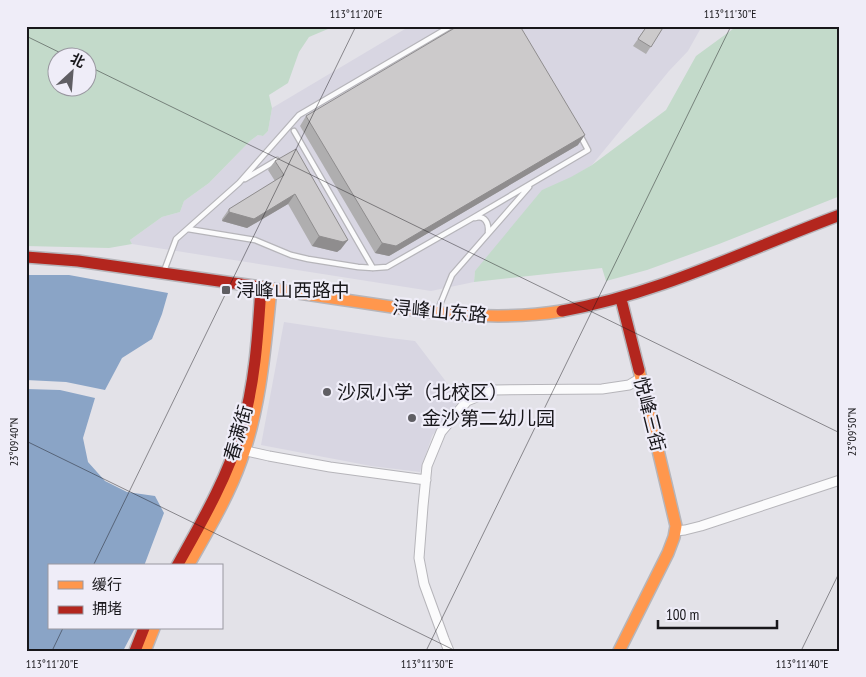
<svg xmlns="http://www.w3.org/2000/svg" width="866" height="677" font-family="'PT Sans Narrow','Noto Sans SC',sans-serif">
  <rect width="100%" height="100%" fill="#e3e2e8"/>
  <path fill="#d8d6e2" d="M410,26h292l-14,25 -19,20 -77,94 -20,12 -97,94 -1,11 -43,9 -299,-47 -2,-4 32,-23 18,-5 4,-11 25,-18 41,-42 8,-6 5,1 5,-5 4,-23z
    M284,322l106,16 25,3 45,59 -28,36 -12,36 -49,-6 -110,-21z"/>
  <path fill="#c3daca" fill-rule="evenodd" d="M26,26h355l-23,2 -23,-2 -26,11 -10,15 -11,31 -19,12 3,13 -4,23 -5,5 -5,-1 -8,6 -41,42 -25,18 -4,11 -18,5 -32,23 2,4 -23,4 -83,-2zM58,58h30v30h-30z
    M737,26h103v170l-121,48 -72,26 -41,11 -4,-13 -128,14 1,-11 67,-81 29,-13 21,-12 74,-55 30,-54z"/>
  <path fill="#8aa4c6" d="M26,275h43l99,18 -6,21 -10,25 -30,19 -17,32 -39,-8 -40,-2z
    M26,389l34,1 35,8 -12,40 5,24 17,19 22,11 28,4 9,17 -20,53h-95v62h86l-12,23h-97z"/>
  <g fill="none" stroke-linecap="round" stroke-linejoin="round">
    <defs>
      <path id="lane" d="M294,131l79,137
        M245,179l32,-19
        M475,218c10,-3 14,5 13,14
        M188,229l67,11 36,15 17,4 50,8 15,1 14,-1 84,-48 117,-69 -8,-15
        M164,271l12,-32 63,-56 60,-68 152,-89
        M437,312l15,-37 77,-88"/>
      <path id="street" d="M238,449l31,7 61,11 96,13
        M676,531l9,-1 16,-4 139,-46
        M449,651l-5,-12 -20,-55 -5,-26 4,-52 4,-40 14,-34 26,-31 27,-11 108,-1 27,-4 12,-7"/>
      <path id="slow" d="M254,286c41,7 83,13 125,19 60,9 122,16 183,6
        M188,566c19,-34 40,-68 53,-105 20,-55 24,-114 30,-172
        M145,651l9,-23
        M619,651l49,-98 6,-16 2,-11 -37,-156"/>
      <path id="jam" d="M26,257l52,4 176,25
        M621,299l18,71
        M562,311c97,-17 186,-62 278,-96
        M177,566c24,-43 50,-87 64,-135 14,-46 17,-96 20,-144
        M135,651l9,-23"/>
    </defs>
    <use href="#lane" stroke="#b6b5ba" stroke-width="7"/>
    <use href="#street" stroke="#b6b5ba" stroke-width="11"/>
    <use href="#slow" stroke="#b6b5ba" stroke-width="14"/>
    <use href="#jam" stroke="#b6b5ba" stroke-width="14"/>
    <use href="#lane" stroke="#fbfbfc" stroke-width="4.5"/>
    <use href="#street" stroke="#fbfbfc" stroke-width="9"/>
    <use href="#slow" stroke="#ff974d" stroke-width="11"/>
    <use href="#jam" stroke="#b3261e" stroke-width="11"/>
  </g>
  <path fill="#afaeaf" d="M647,26h17l-18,28 -13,-8z
    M306,116l272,29 -189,111 -14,-3 -75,-127z
    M275,161l66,88 -4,3 -25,-6 -24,-42 -41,24 -25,-7v-2l7,-10 46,-28 -7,-11z"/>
  <path fill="#8f8d8e" d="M585,135l-7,10 -189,111 -14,-3 7,-10z
    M295,194l-7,10 -41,24 -25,-7 7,-9z
    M319,236l29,4 -7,9 -4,3 -25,-6z"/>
  <path fill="#cccacb" stroke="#8f8d8e" d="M458,26h62l65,109 -189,111 -14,-3 -76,-127z
    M647,26h17l-13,21 -13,-8z
    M296,149l52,91 -5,2 -24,-6 -24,-42 -41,25 -25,-7v-3l55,-34 -9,-14z"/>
  <path fill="none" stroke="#18171b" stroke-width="1" stroke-opacity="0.45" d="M837,26l3,1M26,36l45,22M88,66l752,367M26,441l430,210M93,566l263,-540M52,651l11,-23M426,651l305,-625M801,651l39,-80"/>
  <g fill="#5f5e63" stroke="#efedf8" stroke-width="2">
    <rect x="221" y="285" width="10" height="10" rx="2.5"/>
    <circle cx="327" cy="392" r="5"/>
    <circle cx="412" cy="418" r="5"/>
  </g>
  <g text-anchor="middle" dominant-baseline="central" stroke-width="4.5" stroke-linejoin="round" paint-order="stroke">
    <g font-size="19" fill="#18171b" stroke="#efedf8" text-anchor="start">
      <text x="236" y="290">浔峰山西路中</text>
      <text x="337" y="392">沙凤小学（北校区）</text>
      <text x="422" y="418">金沙第二幼儿园</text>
    </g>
    <g font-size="19" fill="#18171b" stroke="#efedf8">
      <text transform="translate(440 311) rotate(5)">浔峰山东路</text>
      <text transform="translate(650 414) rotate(76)">悦峰三街</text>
      <text transform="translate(238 433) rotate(-74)">春满街</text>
    </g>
  </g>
  <rect width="866" height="677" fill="none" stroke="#efedf8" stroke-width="55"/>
  <rect x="48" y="564" width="175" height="65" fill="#efedf8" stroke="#9997a0"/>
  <rect x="58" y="581" width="25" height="8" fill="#ff974d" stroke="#9997a0"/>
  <text x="92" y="590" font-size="15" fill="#18171b">缓行</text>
  <rect x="58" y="606" width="25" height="8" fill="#b3261e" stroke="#9997a0"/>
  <text x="92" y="614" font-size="15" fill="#18171b">拥堵</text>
  <g transform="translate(72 72) rotate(26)"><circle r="24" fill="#efedf8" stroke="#9997a0"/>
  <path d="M0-4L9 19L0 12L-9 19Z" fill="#5f5e63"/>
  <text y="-8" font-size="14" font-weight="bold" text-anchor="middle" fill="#18171b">北</text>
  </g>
  <path d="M658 620v8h119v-8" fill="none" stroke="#18171b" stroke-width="2.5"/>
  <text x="666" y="620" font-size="15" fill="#18171b" stroke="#efedf8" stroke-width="4" paint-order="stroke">100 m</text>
  <rect x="28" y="28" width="810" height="622" fill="none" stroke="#18171b" stroke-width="2"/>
  <g font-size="12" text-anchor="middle" fill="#18171b">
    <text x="356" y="18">113°11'20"E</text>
    <text x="730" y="18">113°11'30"E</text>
    <text transform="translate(852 432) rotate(-90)" y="4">23°09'50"N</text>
    <text transform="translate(14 442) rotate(-90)" y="4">23°09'40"N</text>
    <text x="52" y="668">113°11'20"E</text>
    <text x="427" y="668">113°11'30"E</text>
    <text x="802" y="668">113°11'40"E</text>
  </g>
</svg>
